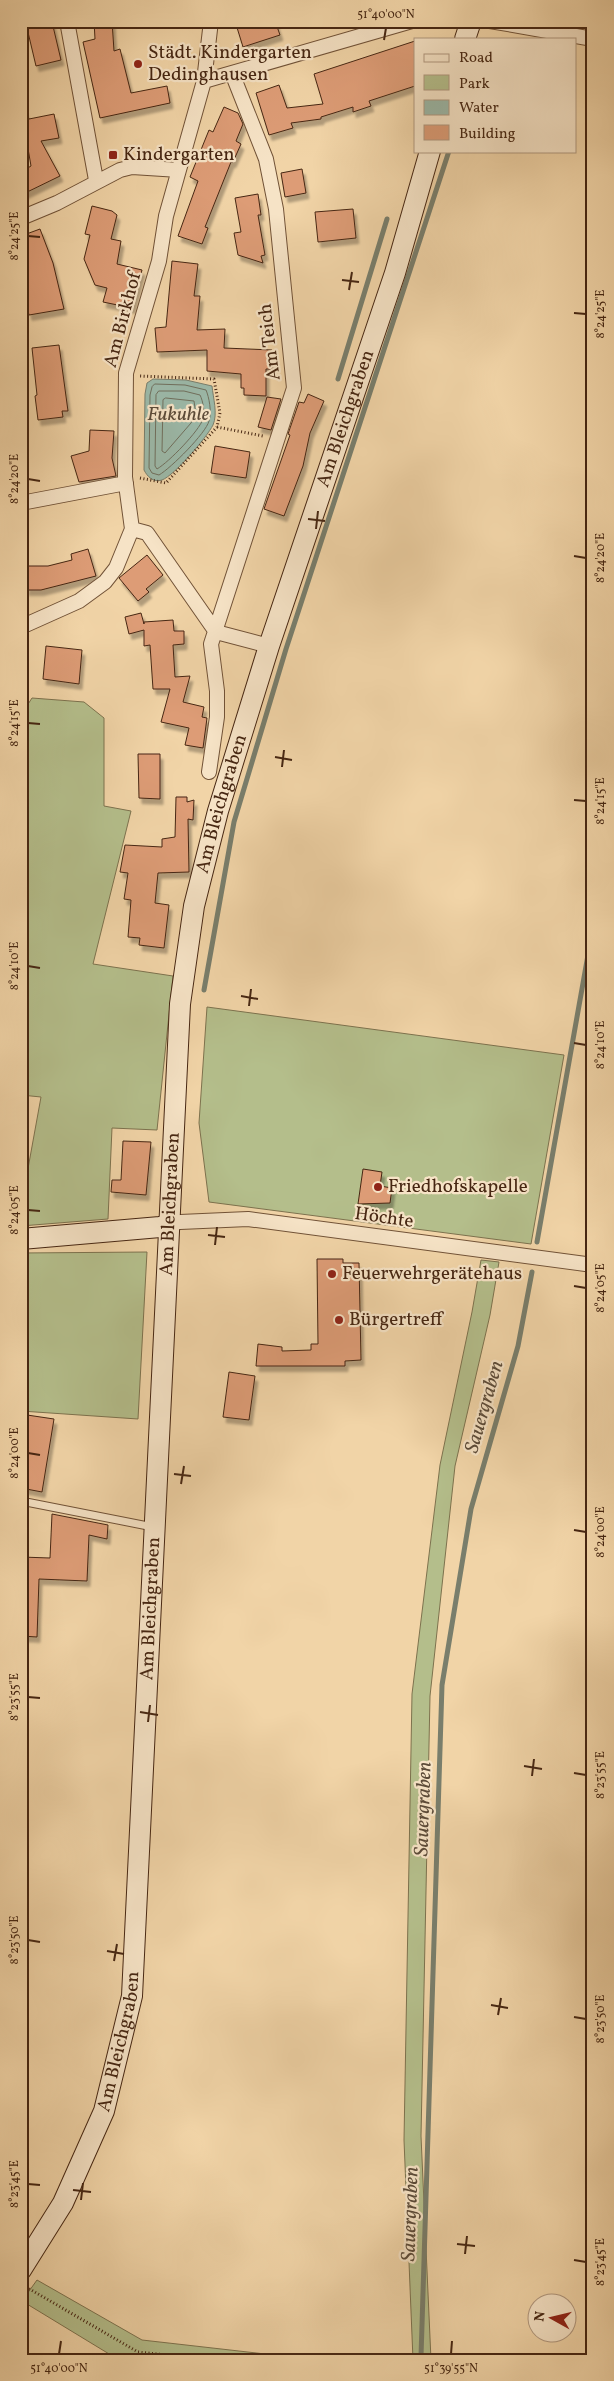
<svg xmlns="http://www.w3.org/2000/svg" width="614" height="2381" font-family="Vollkorn,serif">
  <defs>
    <filter id="shadow"><feDropShadow dx="3" dy="5.5" stdDeviation="1" flood-color="#0004"/></filter>
  </defs>
  <rect width="100%" height="100%" fill="#f1d4a7"/>
  <filter id="stains"><feTurbulence type="fractalNoise" baseFrequency=".004" numOctaves="4"/><feColorMatrix values="0 0 0 0 .2 0 0 0 0 .09 0 0 0 0 .02 0 0 0 .5 -.17"/></filter>
  <radialGradient id="worn" r=".72"><stop offset=".6" stop-color="#630" stop-opacity="0"/><stop offset="1" stop-color="#630" stop-opacity=".3"/></radialGradient>
  <path fill="#b4be8b" stroke="#7d724e" d="M32,698l52,4 20,16v88l27,5 -38,153 80,12 -16,154 -45,-2 -4,91 -87,7v-19l20,-110 -20,-2v-380z
    M207,1007l357,48 -33,189 -322,-42 -10,-79z
    M147,1252l-9,167 -117,-8v-158z
    M481,1260l18,2 -9,53 -35,151 -25,230 -9,440 10,224h-18l-9,-220 8,-446 28,-229 32,-153z
    M37,2280l105,60 176,20h-199l-97,-59z"/>
  <path fill="#9bb8a8" stroke="#797e6c" d="M153,379l33,1 26,6c1,11 6,28 1,39 -6,12 -38,50 -51,55 -9,3 -15,-4 -18,-10l1,-76 2,-11z"/>
  <g fill="none" stroke-linecap="round" stroke-linejoin="round">
    <path stroke="#706f5d" stroke-width="1" d="M155,384l30,1 21,5c3,7 6,22 3,31 -3,12 -38,47 -50,54l-7,-2 -3,-5 1,-73 2,-8z
      M159,391h25l16,4c3,6 5,17 3,24 -4,12 -34,43 -46,50l-2,-3 1,-71z
      M166,398l28,3 2,14 -5,8 -26,30 -3,-2 1,-51z"/>
    <path stroke="#797e6c" stroke-width="5" d="M338,379l49,-160
      M204,990l30,-168 52,-173 163,-498
      M537,1242l56,-315
      M421,2357l21,-672 29,-176 47,-163 14,-74"/>
  </g>
  <path fill="#dd9c76" stroke="#462612" filter="url(#shadow)" d="M94,21h18l2,30 6,-2 11,44 36,-7 3,17 -70,15 -17,-76 12,-3z
    M235,21h40l5,14 -37,12z
    M52,22l9,38 -25,6 -9,-38z
    M415,41v45l-46,15 2,5 -18,6v-5l-32,10v2l-30,4 2,5 -24,7 -13,-42 23,-8 8,23 36,-4 -9,-30z
    M224,107l14,6 5,11 -7,17 5,3 -8,18h-2l-26,65 3,1 -6,16 -24,-8 20,-55 -8,-4 19,-47 4,2z
    M21,108h2l6,11 25,-5 5,24 -18,3 19,35 -39,19v-23l10,-6z
    M302,169l4,24 -21,4 -4,-24z
    M258,194l3,21h-3l7,40 -4,1 2,7 -25,-8 -4,-22 7,-1 -6,-34z
    M92,206l20,5 5,4 -6,24 10,2 -4,23 25,6 -10,38 -29,-6 4,-14 -12,-3 -11,-26 6,-24 -5,-1z
    M353,209l3,29 -38,4 -3,-30z
    M40,229l13,34 11,46 -35,6 -8,-32v-47z
    M172,261l26,3 -4,32h6l-3,34 28,-1 -1,19 48,2v19h-6v27l-22,-1v-7h-3v-14l-34,-3v-21l-50,2 -2,-24 11,-1z
    M59,345l9,66h-6l1,6 -25,3 -3,-24 2,-1 -5,-47z
    M308,394l16,7 -14,32 -7,33 -19,50 -20,-7 26,-74 -2,-1 11,-32 5,1z
    M267,397l14,2 -10,31 -13,-3z
    M90,430l24,1 -2,27 4,18 -37,6 -8,-26 18,-5z
    M215,446l35,6 -4,26 -35,-5z
    M88,549l8,27 -55,14h-15l2,-24h20l24,-6 -1,-6z
    M147,555l16,20 -17,14 3,3 -11,9 -19,-23z
    M141,613l3,11v-2l29,-2 1,11h10v13l-11,1 2,32 15,-1 -7,26 21,5 -2,10 5,1 -4,30 -18,-3 4,-17 -28,-6 9,-33h-17l-3,-44 -6,1v-16l-15,4 -4,-17z
    M46,646l36,4 -3,34 -36,-5z
    M138,754h22v45l-21,-1z
    M176,797h11v5l7,-2 -1,20 -5,-1 1,53 -31,1 -3,30 14,2 -5,43 -25,-3 1,-7 -12,-1 3,-37 -7,-1 4,-26 -8,-1 5,-27 37,2v-8l13,-2z
    M123,1141l28,1 -5,53 -35,-3 1,-12h9z
    M363,1169l19,3 -2,14 12,2 -2,15 -32,1z
    M317,1259h26v4h16l2,97 -16,1v5h-89l2,-22 24,3v4l29,-1v-6h7z
    M229,1372l26,4 -6,44 -26,-3z
    M27,1415l27,4 -12,73 -21,-4v-43z
    M52,1514l56,11 -1,14 -18,-4 -2,46 -48,-2 -2,58 -16,-1v-79l29,1z"/>
  <g fill="none" stroke-linecap="round" stroke-linejoin="round">
    <defs>
      <path id="lane" d="M21,1501l132,26"/>
      <path id="street" d="M67,21l29,159
        M490,21l103,18
        M204,81l208,-60
        M21,218l36,-15 63,-33 12,-3 47,3
        M21,503l105,-20
        M132,529l15,4 69,99 53,14
        M21,627l58,-26 26,-19 11,-14 16,-39 -7,-52 1,-104 33,-112 7,-45 38,-135 7,-60
        M209,772l8,-55v-26l-6,-47 83,-256 -18,-179 -10,-50 -34,-86
        M170,1224l10,-2 68,-3 345,46"/>
      <g id="secondary">
        <path d="M465,39l6,-18"/>
        <path d="M21,1239l139,-12 10,-3"/>
        <path id="s1" d="M21,2270l42,-67 41,-92 28,-115 48,-992 14,-98 24,-95 51,-165 126,-373 35,-122"/>
      </g>
    </defs>
    <use href="#lane" stroke="#715237" stroke-width="9"/>
    <use href="#street" stroke="#715237" stroke-width="16"/>
    <use href="#secondary" stroke="#462612" stroke-width="22"/>
    <path stroke="#462612" stroke-width="3" stroke-dasharray="1 2.5" stroke-linecap="butt" d="M217,427l46,9
      M140,478l26,5 51,-56 3,-14 -6,-34 -74,-3
      M26,2287l112,65 75,8"/>
    <use href="#lane" stroke="#f6e3c6" stroke-width="7"/>
    <use href="#street" stroke="#f6e3c6" stroke-width="14"/>
    <use href="#secondary" stroke="#f6e3c6" stroke-width="20"/>
  </g>
  <path fill="none" stroke="#462612" stroke-width="2" d="M384,40l2,-12M28,236l12,1M342,280l17,2M349,290l3,-18M574,313l12,1M28,479l12,2M308,519l17,2M316,529l2,-18M574,556l12,2M28,723l12,1M275,757l17,3M282,767l2,-17M574,800l12,1M28,966l12,2M241,996l17,3M249,1006l2,-17M574,1043l12,2M28,1210l12,1M208,1235l17,2M215,1245l2,-18M574,1286l12,2M28,1453l12,2M174,1474l17,2M181,1484l3,-18M574,1530l12,2M28,1697l12,1M140,1712l18,3M148,1722l2,-17M524,1766l18,3M574,1773l12,2M532,1776l2,-17M28,1940l12,2M107,1951l17,3M114,1961l3,-17M491,2005l17,3M498,2015l3,-17M574,2017l12,2M28,2184l12,1M73,2190l18,2M81,2200l2,-17M457,2244l18,2M465,2254l2,-18M574,2260l12,2M59,2354l2,-13M451,2354l1,-13"/>
  <g fill="#8f2418" stroke="#f6e3c6" stroke-width="2">
    <circle cx="138" cy="64" r="5"/>
    <rect x="108" y="150" width="10" height="10" rx="2.5"/>
    <circle cx="378" cy="1187" r="5"/>
    <circle cx="332" cy="1274" r="5"/>
    <circle cx="339" cy="1320" r="5"/>
  </g>
  <g text-anchor="middle" dominant-baseline="central" stroke-width="4.5" stroke-linejoin="round" paint-order="stroke">
    <g font-size="19" fill="#462612" stroke="#f6e3c6" text-anchor="start">
      <text x="148" y="53">Städt. Kindergarten<tspan x="148" dy="22">Dedinghausen</tspan></text>
      <text x="123" y="155">Kindergarten</text>
      <text x="388" y="1187">Friedhofskapelle</text>
      <text x="342" y="1274">Feuerwehrgerätehaus</text>
      <text x="349" y="1320">Bürgertreff</text>
    </g>
    <g font-size="19" fill="#462612" stroke="#f6e3c6">
      <text transform="translate(123 320) rotate(-75)">Am Birkhof</text>
      <text transform="translate(270 342) rotate(-97)">Am Teich</text>
      <text stroke="none"><textPath href="#s1" startOffset="1901">Am Bleichgraben</textPath></text>
      <text stroke="none"><textPath href="#s1" startOffset="1496">Am Bleichgraben</textPath></text>
      <text stroke="none"><textPath href="#s1" startOffset="1091">Am Bleichgraben</textPath></text>
      <text transform="translate(384 1218) rotate(8)">Höchte</text>
      <text stroke="none"><textPath href="#s1" startOffset="686">Am Bleichgraben</textPath></text>
      <text stroke="none"><textPath href="#s1" startOffset="251">Am Bleichgraben</textPath></text>
    </g>
    <g font-size="20" font-style="italic" fill="#5b4a38" stroke="#f6e3c6">
      <text x="178" y="415">Fukuhle</text>
      <text transform="translate(485 1407) rotate(-74)">Sauergraben</text>
      <text transform="translate(424 1809) rotate(-88)">Sauergraben</text>
      <text transform="translate(411 2214) rotate(-88)">Sauergraben</text>
    </g>
  </g>
  <rect width="614" height="2381" fill="none" stroke="#f1d4a7" stroke-width="55"/>
  <rect x="414" y="38" width="162" height="115" fill="#f6e3c6" stroke="#b0977e"/>
  <rect x="424" y="54" width="25" height="8" fill="#f6e3c6" stroke="#b0977e"/>
  <text x="459" y="62" font-size="15" fill="#462612">Road</text>
  <rect x="424" y="75" width="25" height="15" fill="#b4be8b" stroke="#b0977e"/>
  <text x="459" y="88" font-size="15" fill="#462612">Park</text>
  <rect x="424" y="100" width="25" height="15" fill="#9bb8a8" stroke="#b0977e"/>
  <text x="459" y="112" font-size="15" fill="#462612">Water</text>
  <rect x="424" y="125" width="25" height="15" fill="#dd9c76" stroke="#b0977e"/>
  <text x="459" y="138" font-size="15" fill="#462612">Building</text>
  <g transform="translate(552 2318) rotate(278)"><circle r="24" fill="#f6e3c6" stroke="#b0977e"/>
  <path d="M0-4L9 19L0 12L-9 19Z" fill="#8f2418"/>
  <text y="-8" font-size="14" font-weight="bold" text-anchor="middle" fill="#462612">N</text>
  </g>
  <rect x="28" y="28" width="558" height="2326" fill="none" stroke="#462612" stroke-width="2"/>
  <g font-size="12" text-anchor="middle" fill="#462612">
    <text x="386" y="18">51°40'00"N</text>
    <text transform="translate(14 236) rotate(-90)" y="4">8°24'25"E</text>
    <text transform="translate(600 314) rotate(-90)" y="4">8°24'25"E</text>
    <text transform="translate(14 479) rotate(-90)" y="4">8°24'20"E</text>
    <text transform="translate(600 558) rotate(-90)" y="4">8°24'20"E</text>
    <text transform="translate(14 723) rotate(-90)" y="4">8°24'15"E</text>
    <text transform="translate(600 801) rotate(-90)" y="4">8°24'15"E</text>
    <text transform="translate(14 966) rotate(-90)" y="4">8°24'10"E</text>
    <text transform="translate(600 1045) rotate(-90)" y="4">8°24'10"E</text>
    <text transform="translate(14 1210) rotate(-90)" y="4">8°24'05"E</text>
    <text transform="translate(600 1288) rotate(-90)" y="4">8°24'05"E</text>
    <text transform="translate(14 1453) rotate(-90)" y="4">8°24'00"E</text>
    <text transform="translate(600 1532) rotate(-90)" y="4">8°24'00"E</text>
    <text transform="translate(14 1697) rotate(-90)" y="4">8°23'55"E</text>
    <text transform="translate(600 1775) rotate(-90)" y="4">8°23'55"E</text>
    <text transform="translate(14 1940) rotate(-90)" y="4">8°23'50"E</text>
    <text transform="translate(600 2019) rotate(-90)" y="4">8°23'50"E</text>
    <text transform="translate(14 2184) rotate(-90)" y="4">8°23'45"E</text>
    <text transform="translate(600 2262) rotate(-90)" y="4">8°23'45"E</text>
    <text x="59" y="2372">51°40'00"N</text>
    <text x="451" y="2372">51°39'55"N</text>
  </g>
  <rect width="100%" height="100%" filter="url(#stains)"/>
  <rect width="100%" height="100%" fill="url(#worn)"/>
</svg>
